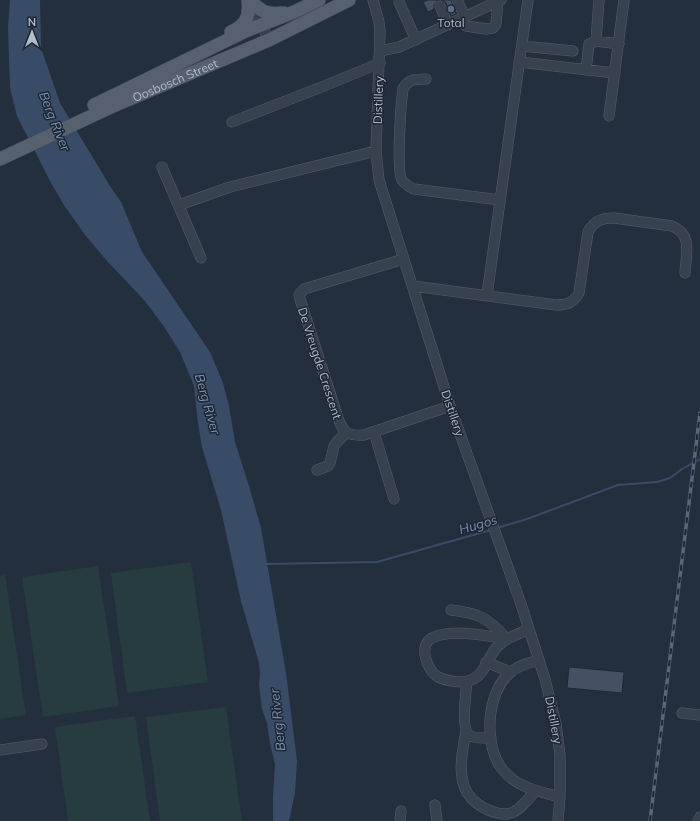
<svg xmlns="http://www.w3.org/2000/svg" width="700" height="821" font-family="Mulish,sans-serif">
  <rect width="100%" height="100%" fill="#242f3e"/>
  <path fill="#263c3f" d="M191,562l17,120 -81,11 -16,-120z
    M98,566l21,140 -76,11 -21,-140z
    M5,575l21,140 -26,4v-143z
    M226,707l16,114h-82l-14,-104z
    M135,716l15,105h-82l-13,-94z"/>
  <path fill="#394c67" d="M10,0h30l1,48 19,55 50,83 11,16 21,50 68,100 13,31 6,23 6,36 14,44 12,42 25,145 11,88 -2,32 -6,28h-16v-24l2,-33 -5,-20 -3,-21 -5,-14 -3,-24 1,-11 -1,-11 -18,-62 -20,-91 -19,-63 -4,-24 -4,-37 -14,-34 -15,-24 -20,-27 -37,-39 -23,-27 -21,-30 -13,-22 -34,-67 -7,-28 -2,-60z"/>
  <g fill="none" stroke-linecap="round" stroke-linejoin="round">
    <path stroke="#394c67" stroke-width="2" d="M497,528l30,-9 91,-34 39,-3 13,-4 12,-9 18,-10
      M266,564l111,-2 114,-32"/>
  </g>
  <path fill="#455162" stroke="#1f2835" d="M428,0h10l-4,5v4l-6,3 -5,-10z
    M442,0h9l5,14 -5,2 -5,-13z
    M569,667l55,5 -2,21 -55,-5z"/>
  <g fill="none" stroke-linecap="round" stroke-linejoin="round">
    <defs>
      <path id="minor" d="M373,0l6,22 1,10 -4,119 3,29 71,226 70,195 25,78 11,45 4,31v42l-2,24
        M457,0l8,17
        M399,2l17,38
        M251,3l18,37
        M440,6l8,19
        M460,19l6,7 20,3 7,-1 3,-4 2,-23
        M596,41l3,-41
        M522,46l51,5
        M380,51l19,-4 102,-47
        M519,62l96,11
        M586,70l3,-26 7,-3 23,3
        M426,79c-10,0 -18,0 -23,10 -2,14 -7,81 -1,91 3,5 8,7 12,9l86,11
        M609,116l15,-116
        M232,122l92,-36 56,-23
        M162,167l39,91
        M179,205l51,-18 146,-36
        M404,259l-100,30 -5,6 1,4 38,119c5,15 10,18 26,17l86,-29
        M413,286l143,19c11,0 17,-2 23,-12l9,-61c6,-11 13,-14 26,-14l58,8c21,9 14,27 13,47
        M487,295l41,-295
        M374,432l20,67
        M317,470l11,-4 2,-3 4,-17 3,-4 9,-9
        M451,610c28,3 37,8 56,29
        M507,639c-20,-3 -57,-11 -75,-1 -14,7 -5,33 6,39 8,4 21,6 30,4 18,-4 19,-26 31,-36 8,-8 20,-11 30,-16
        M539,660c-10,3 -20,5 -28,12 -25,19 -28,75 -8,98 13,17 37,22 57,27
        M486,662l24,10
        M467,681c-1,10 -6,48 2,54 5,4 16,3 22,3
        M682,713l18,2
        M466,731c-3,18 -8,37 -2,55 3,9 11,17 20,22 26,13 34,4 51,-17
        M0,750l42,-6
        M435,805l2,16
        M400,821l1,-10
        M698,821l2,-4"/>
      <g id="major">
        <path d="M250,1c13,11 16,14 34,12"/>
        <path d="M231,32c15,-7 19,-15 17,-32"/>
        <path d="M94,105l152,-74 48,-19 25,-12"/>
        <path id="s1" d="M0,159l113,-53 156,-66 80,-40"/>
      </g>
    </defs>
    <use href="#minor" stroke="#565f6c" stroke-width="11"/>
    <use href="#major" stroke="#414a57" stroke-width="14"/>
    <use href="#minor" stroke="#38414e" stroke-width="10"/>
    <use href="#major" stroke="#56606e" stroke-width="13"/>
    <defs>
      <path id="rail" d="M650,821l50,-408"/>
    </defs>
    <use href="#rail" stroke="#5a6575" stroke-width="3.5"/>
    <use href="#rail" stroke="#1d2633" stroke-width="2" stroke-dasharray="6" stroke-linecap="butt"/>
  </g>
  <circle fill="#5c6f8a" stroke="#1d2633" stroke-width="1.5" cx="451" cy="9" r="4"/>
  <g text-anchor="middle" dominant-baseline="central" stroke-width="3" stroke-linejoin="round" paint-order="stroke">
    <g font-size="12" fill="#b4bcc9" stroke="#1d2633">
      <text x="451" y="22">Total</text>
    </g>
    <g font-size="12" fill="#b4bcc9" stroke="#1d2633">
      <text stroke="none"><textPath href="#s1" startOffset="192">Oosbosch Street</textPath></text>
      <text transform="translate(378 100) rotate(-88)">Distillery</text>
      <text transform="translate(320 363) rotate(72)">De Vreugde Crescent</text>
      <text transform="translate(453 413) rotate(71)">Distillery</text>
      <text transform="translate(554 720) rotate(79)">Distillery</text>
    </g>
    <g font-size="13" font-style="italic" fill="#7c92b1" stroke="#1d2633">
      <text transform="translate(55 121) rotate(68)">Berg River</text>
      <text transform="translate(208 404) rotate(74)">Berg River</text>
      <text transform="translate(478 524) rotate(-16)">Hugos</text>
      <text transform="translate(277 720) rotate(-96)">Berg River</text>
    </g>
  </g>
  <g transform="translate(32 32)" stroke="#1d2633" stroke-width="3" paint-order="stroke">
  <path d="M0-3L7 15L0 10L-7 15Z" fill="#b4bcc9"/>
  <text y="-6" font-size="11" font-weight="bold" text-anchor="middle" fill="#b4bcc9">N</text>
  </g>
</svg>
